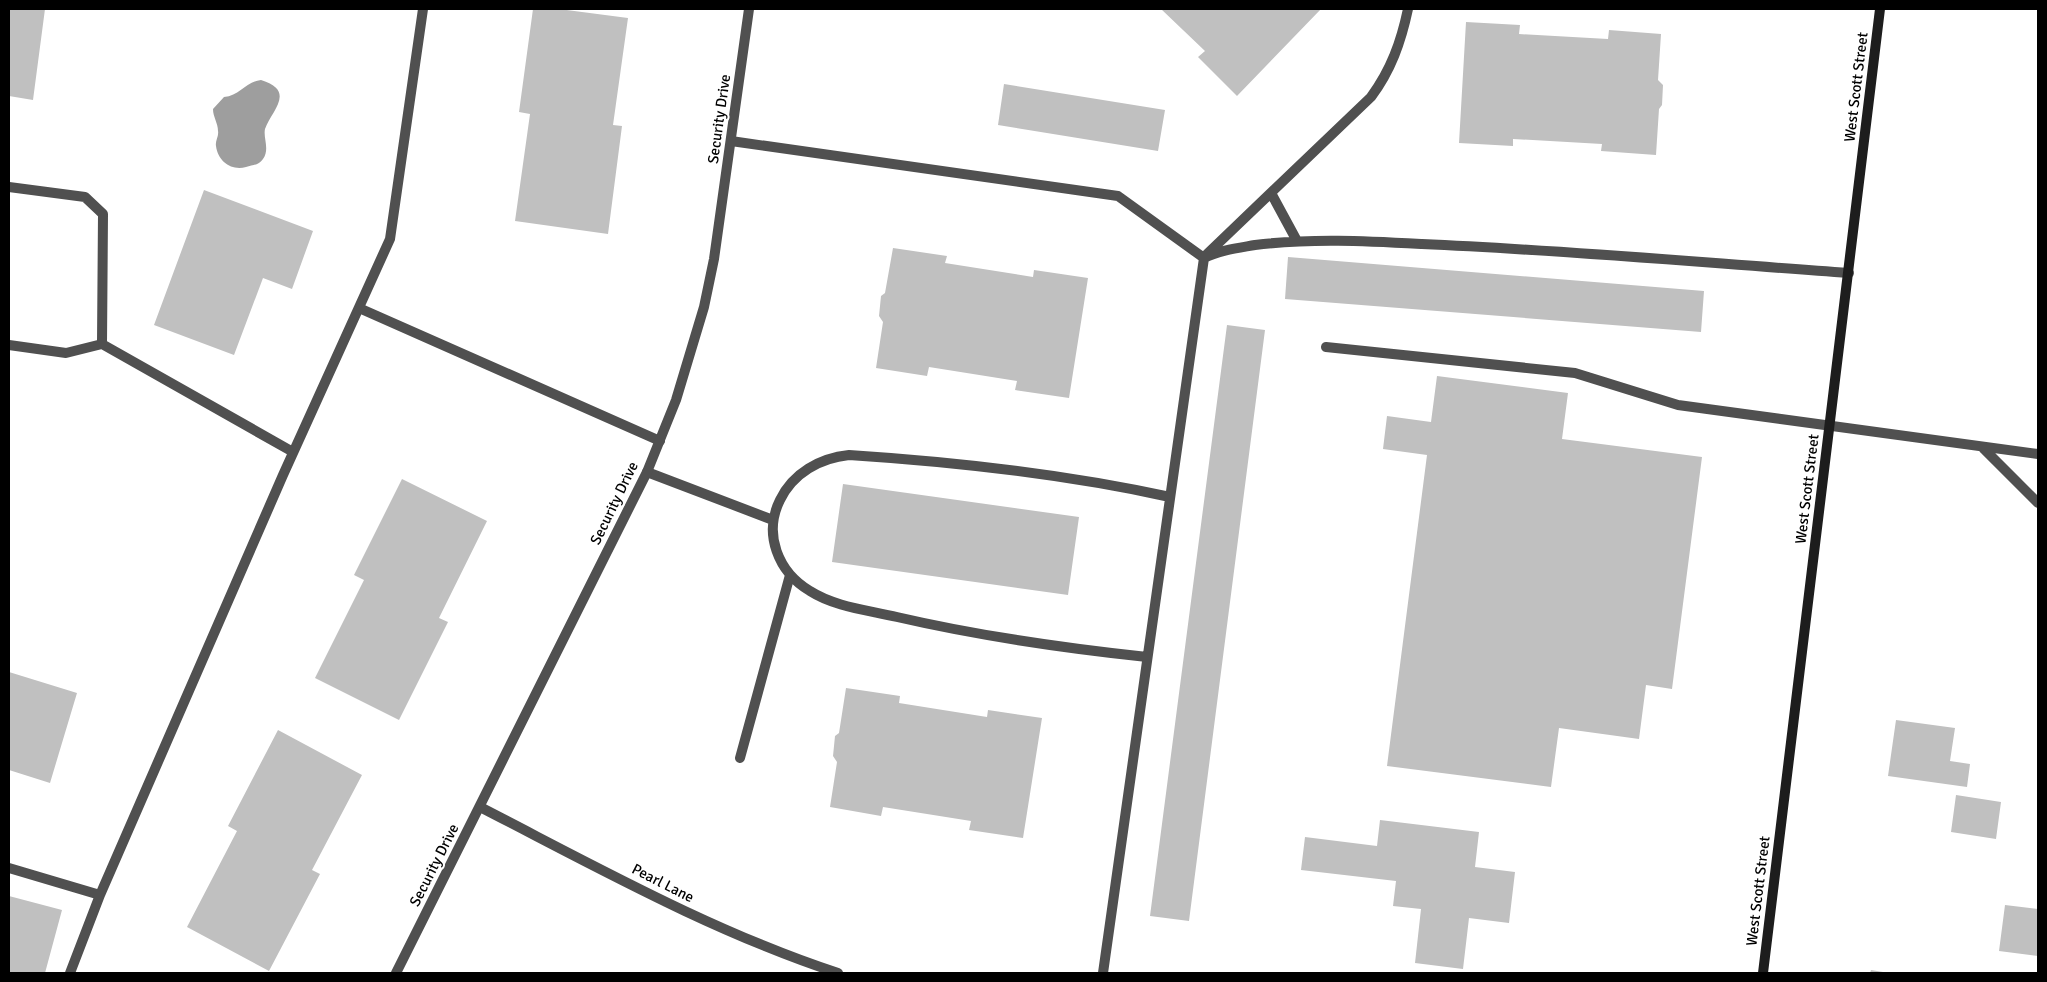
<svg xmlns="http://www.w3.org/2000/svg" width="2047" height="982" font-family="Signika,sans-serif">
  <rect width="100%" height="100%" fill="#fff"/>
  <path fill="#9e9e9e" d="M261,80c36,11 10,31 4,49 -2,9 5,20 -2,30 -4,6 -10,6 -17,8 -14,4 -28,-5 -30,-21 -1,-5 3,-10 2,-15 0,-8 -5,-14 -5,-22l11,-12c16,-1 21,-15 37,-17z"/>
  <path fill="#c0c0c0" d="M9,9h36l-12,91 -24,-4z
    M533,9h26l69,9 -15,107 9,1 -14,108 -93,-13 15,-107 -11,-2z
    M1161,9h160l-84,87 -39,-39 7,-6z
    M1466,22l54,3 -1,9 89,5 1,-9 52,4 -3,46 5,5 -1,20 -3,4 -3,46 -55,-4 1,-7 -89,-5v7l-54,-3z
    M1004,84l161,26 -7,41 -160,-26z
    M204,190l109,41 -21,58 -29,-11 -29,77 -80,-30z
    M893,248l54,8 -2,7 88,14 1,-7 54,8 -19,120 -54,-8 2,-9 -88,-14 -2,9 -51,-8 7,-46 -4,-6 2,-20 4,-3z
    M1288,257l416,34 -3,41 -416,-33z
    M1227,325l38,5 -76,591 -39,-5z
    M1437,376l131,17 -6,46 140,18 -30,232 -26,-4 -7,54 -80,-11 -8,59 -164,-21 40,-311 -44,-6 4,-33 44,6z
    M402,479l85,42 -48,97 9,4 -49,98 -84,-42 49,-98 -10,-5z
    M843,484l236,33 -11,78 -236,-33z
    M9,672l68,21 -27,90 -41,-13z
    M846,688l54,8 -1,7 88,14 1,-7 54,8 -19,120 -54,-8 2,-9 -88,-14 -2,9 -51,-9 7,-45 -4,-6 2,-20 4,-3z
    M1896,720l59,8 -5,33 20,3 -3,23 -79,-11z
    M278,730l84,45 -50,95 8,4 -51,97 -82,-44 50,-96 -9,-5z
    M1956,795l45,7 -5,37 -45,-7z
    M1380,820l99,12 -4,35 40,5 -6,51 -40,-5 -6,51 -48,-6 6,-54 -28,-3 3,-25 -95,-11 4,-33 72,9z
    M9,896l53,14 -17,63h-36z
    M2005,905l33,4v47l-39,-5z
    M1871,970l12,2v1h-13z"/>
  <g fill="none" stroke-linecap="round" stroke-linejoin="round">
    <path stroke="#505050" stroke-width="10" d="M731,141l387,55 86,62 -101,715
      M9,187l76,10 18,17 -1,130 -36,9 -57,-8
      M1271,193l26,48
      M1207,254l164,-157c20,-27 30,-55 37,-88
      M1204,258c16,-8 34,-10 51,-13 56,-7 111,-4 167,-1 142,6 285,19 427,29
      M359,308l301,133
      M102,344l191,108
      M1326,347l249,26 103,32 360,49
      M1982,447l56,56
      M647,472l126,48
      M1147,657c-84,-9 -168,-21 -250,-40 -29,-7 -62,-10 -87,-26 -32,-19 -47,-57 -30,-91 13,-27 40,-42 69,-45 108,7 216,19 321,42
      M740,758l50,-183
      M9,868l91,27
      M70,973l30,-78 183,-420 107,-236 33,-230"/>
    <path stroke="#505050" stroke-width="10" d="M480,807c117,60 233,125 358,166
      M396,973l251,-501 29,-72 28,-93 10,-48 35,-250"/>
    <path stroke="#1d1d1d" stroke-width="10" d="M1763,973l117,-964"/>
  </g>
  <g text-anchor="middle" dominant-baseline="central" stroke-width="4" stroke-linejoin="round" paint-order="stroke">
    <g font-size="15" fill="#000" stroke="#fff">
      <text transform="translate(1856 87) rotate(-83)">West Scott Street</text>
      <text transform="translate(719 119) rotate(-82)">Security Drive</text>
      <text transform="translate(1807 489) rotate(-83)">West Scott Street</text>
      <text transform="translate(614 503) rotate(-64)">Security Drive</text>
      <text transform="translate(434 865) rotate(-63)">Security Drive</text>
      <text transform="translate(663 883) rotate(27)">Pearl Lane</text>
      <text transform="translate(1758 891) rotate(-83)">West Scott Street</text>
    </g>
  </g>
  <rect width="2047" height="982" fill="none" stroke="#000000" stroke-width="20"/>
</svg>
